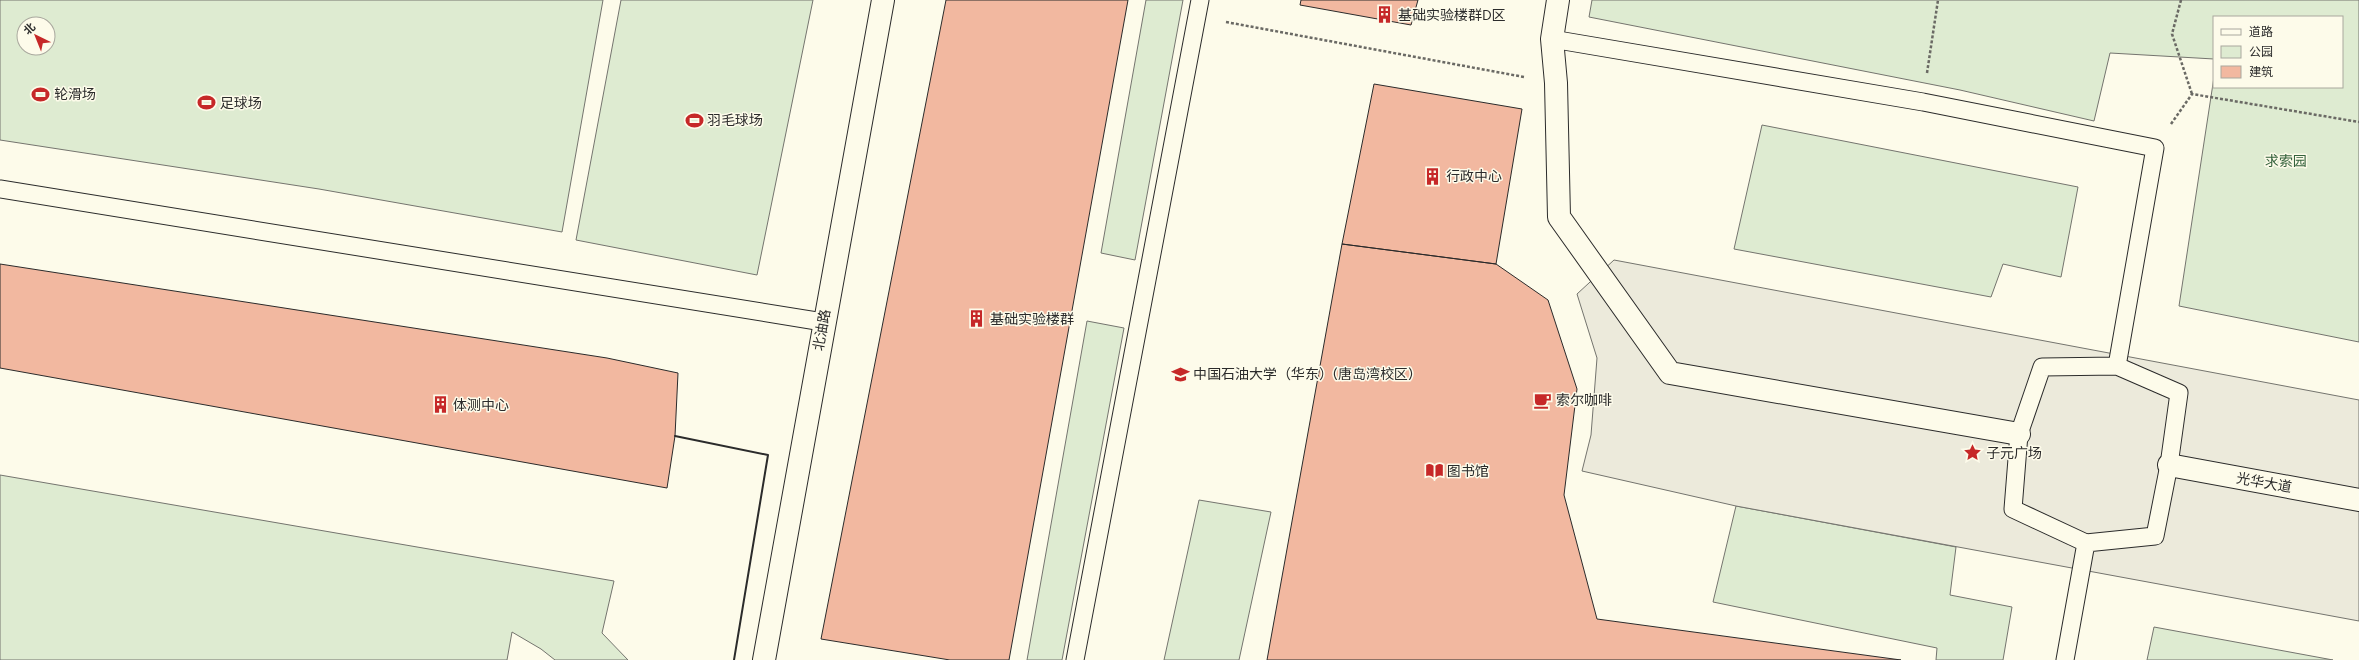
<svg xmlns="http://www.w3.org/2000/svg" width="2359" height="660" font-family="Figtree,'Noto Sans SC',sans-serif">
  <rect width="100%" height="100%" fill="#fdfbea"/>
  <path fill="#deebd1" stroke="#74746e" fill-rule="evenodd" d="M0,0h603l-41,232 -243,-43 -319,-49zM24,24h24v24h-24z
    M621,0h192l-56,275 -181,-35z
    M1146,0h37l-48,260 -34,-7z
    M1592,0h767v342l-180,-36 35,-229v10h128v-70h-128v42l-104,-6 -16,68 -134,-31 -371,-73z
    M1762,125l316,62 -17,90 -58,-13 -12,33 -257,-48z
    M1087,321l37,7 -62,332h-35z
    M0,475l614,106 -12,52 26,27h-73l-14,-11 -29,-17 -5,28h-507z
    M1199,500l72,12 -32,148h-75z
    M1736,506l220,41 -6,48 62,12 -9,53h-67l1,-12 -224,-46z
    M2154,627l179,33h-186z"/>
  <path fill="#eceadb" stroke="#74746e" d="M1614,260l745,140v221l-623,-115 -154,-35 9,-36 6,-77 -20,-64z"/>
  <path fill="#f2b8a0" stroke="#2b2b2b" d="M946,0h182l-119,660h-59l-129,-21z
    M1301,0h117l-7,25 -111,-20z
    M1374,84l148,25 -26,155 -154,-20z
    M1342,244l154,20 52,36 29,89 -13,106 33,124 304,41h-634z
    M0,264l607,94 71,15 -3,63 -8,52 -667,-120z"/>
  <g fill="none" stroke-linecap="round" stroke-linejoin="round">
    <defs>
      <path id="service" d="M1552,39l371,63 232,46 -38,218
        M0,189l823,133
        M2117,366l62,27 -10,72 -14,71 -69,7 -73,-34 6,-75 23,-67z
        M1075,660l125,-660
        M2065,660l21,-117"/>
      <path id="minor" d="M1558,0l-6,39 4,44 3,134 111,156 349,61
        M2169,465l190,35
        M764,660l119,-660"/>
    </defs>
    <use href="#service" stroke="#2b2b2b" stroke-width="19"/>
    <use href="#minor" stroke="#2b2b2b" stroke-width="24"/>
    <path stroke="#6a6964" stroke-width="2.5" stroke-dasharray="3 2" stroke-linecap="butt" d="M2181,0l-9,34 20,60
      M1226,22l298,55
      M1927,73l11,-73
      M2171,124l21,-30 167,28"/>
    <use href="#service" stroke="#fdfbea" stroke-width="17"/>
    <use href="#minor" stroke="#fdfbea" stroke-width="22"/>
    <path stroke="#2b2b2b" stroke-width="2" d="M675,436l93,19 -34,205"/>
  </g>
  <defs>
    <symbol id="building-bare" viewBox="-9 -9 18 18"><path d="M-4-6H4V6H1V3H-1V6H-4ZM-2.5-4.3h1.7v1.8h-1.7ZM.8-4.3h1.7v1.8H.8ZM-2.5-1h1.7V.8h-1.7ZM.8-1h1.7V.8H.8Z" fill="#c62828" stroke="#fdfbea" stroke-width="2.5" paint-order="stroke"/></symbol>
    <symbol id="stadium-bare" viewBox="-9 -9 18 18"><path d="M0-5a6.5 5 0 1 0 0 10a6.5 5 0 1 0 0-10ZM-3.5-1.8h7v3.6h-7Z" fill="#c62828" stroke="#fdfbea" stroke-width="2.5" paint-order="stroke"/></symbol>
    <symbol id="university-bare" viewBox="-9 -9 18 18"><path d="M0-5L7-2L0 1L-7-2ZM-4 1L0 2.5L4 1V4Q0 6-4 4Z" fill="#c62828" stroke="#fdfbea" stroke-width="2.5" paint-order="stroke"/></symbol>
    <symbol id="cafe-bare" viewBox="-9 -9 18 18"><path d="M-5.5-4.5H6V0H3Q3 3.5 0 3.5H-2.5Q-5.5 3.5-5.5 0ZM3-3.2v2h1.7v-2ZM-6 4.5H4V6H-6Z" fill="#c62828" stroke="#fdfbea" stroke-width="2.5" paint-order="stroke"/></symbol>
    <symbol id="sight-bare" viewBox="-9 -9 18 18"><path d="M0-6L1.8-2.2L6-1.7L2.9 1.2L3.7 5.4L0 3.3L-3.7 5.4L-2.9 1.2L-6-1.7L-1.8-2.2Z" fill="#c62828" stroke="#fdfbea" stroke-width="2.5" paint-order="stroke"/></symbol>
    <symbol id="library-bare" viewBox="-9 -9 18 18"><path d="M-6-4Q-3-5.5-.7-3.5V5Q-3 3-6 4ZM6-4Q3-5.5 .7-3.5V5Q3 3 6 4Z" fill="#c62828" stroke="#fdfbea" stroke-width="2.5" paint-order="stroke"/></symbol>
  </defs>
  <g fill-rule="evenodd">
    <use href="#building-bare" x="1372" y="2" width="25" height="25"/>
    <use href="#stadium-bare" x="28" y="82" width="25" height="25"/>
    <use href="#stadium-bare" x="194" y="90" width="25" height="25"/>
    <use href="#stadium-bare" x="682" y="108" width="25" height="25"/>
    <use href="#building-bare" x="1420" y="164" width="25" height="25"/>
    <use href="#building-bare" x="964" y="306" width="25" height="25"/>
    <use href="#university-bare" x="1168" y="362" width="25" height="25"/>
    <use href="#cafe-bare" x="1530" y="388" width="25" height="25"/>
    <use href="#building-bare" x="428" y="392" width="25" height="25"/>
    <use href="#sight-bare" x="1960" y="440" width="25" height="25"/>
    <use href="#library-bare" x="1422" y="458" width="25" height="25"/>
  </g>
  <g text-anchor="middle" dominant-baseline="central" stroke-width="3" stroke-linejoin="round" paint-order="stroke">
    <g font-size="14" fill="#2b2b2b" stroke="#fdfbea" text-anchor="start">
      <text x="1398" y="15">基础实验楼群D区</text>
      <text x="54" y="94">轮滑场</text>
      <text x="220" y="103">足球场</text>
      <text x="707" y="120">羽毛球场</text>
      <text x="1446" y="176">行政中心</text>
      <text x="990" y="319">基础实验楼群</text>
      <text x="1193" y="374">中国石油大学（华东）(唐岛湾校区)</text>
      <text x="1556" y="400">索尔咖啡</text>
      <text x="453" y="405">体测中心</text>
      <text x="1986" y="453">子元广场</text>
      <text x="1447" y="471">图书馆</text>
    </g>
    <g font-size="14" fill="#34623c" stroke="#fdfbea">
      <text x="2286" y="161">求索园</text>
    </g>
    <g font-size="14" fill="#2b2b2b" stroke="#fdfbea">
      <text transform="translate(822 330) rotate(-80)">北油路</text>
      <text transform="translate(2264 483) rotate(10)">光华大道</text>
    </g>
  </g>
  <rect x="2213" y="16" width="130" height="72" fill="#fdfbea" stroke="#a9a89e"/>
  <rect x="2221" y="29" width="20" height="6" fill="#fdfbea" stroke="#a9a89e"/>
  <text x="2249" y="36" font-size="12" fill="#2b2b2b">道路</text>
  <rect x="2221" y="46" width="20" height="12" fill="#deebd1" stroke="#a9a89e"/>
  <text x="2249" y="56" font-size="12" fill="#2b2b2b">公园</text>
  <rect x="2221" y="66" width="20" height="12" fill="#f2b8a0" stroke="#a9a89e"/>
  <text x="2249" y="76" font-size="12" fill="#2b2b2b">建筑</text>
  <g transform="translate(36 36) rotate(317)"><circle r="19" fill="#fdfbea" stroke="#a9a89e"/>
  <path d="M0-3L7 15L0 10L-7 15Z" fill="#c62828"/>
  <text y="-6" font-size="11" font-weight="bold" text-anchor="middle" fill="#2b2b2b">北</text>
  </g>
</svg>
